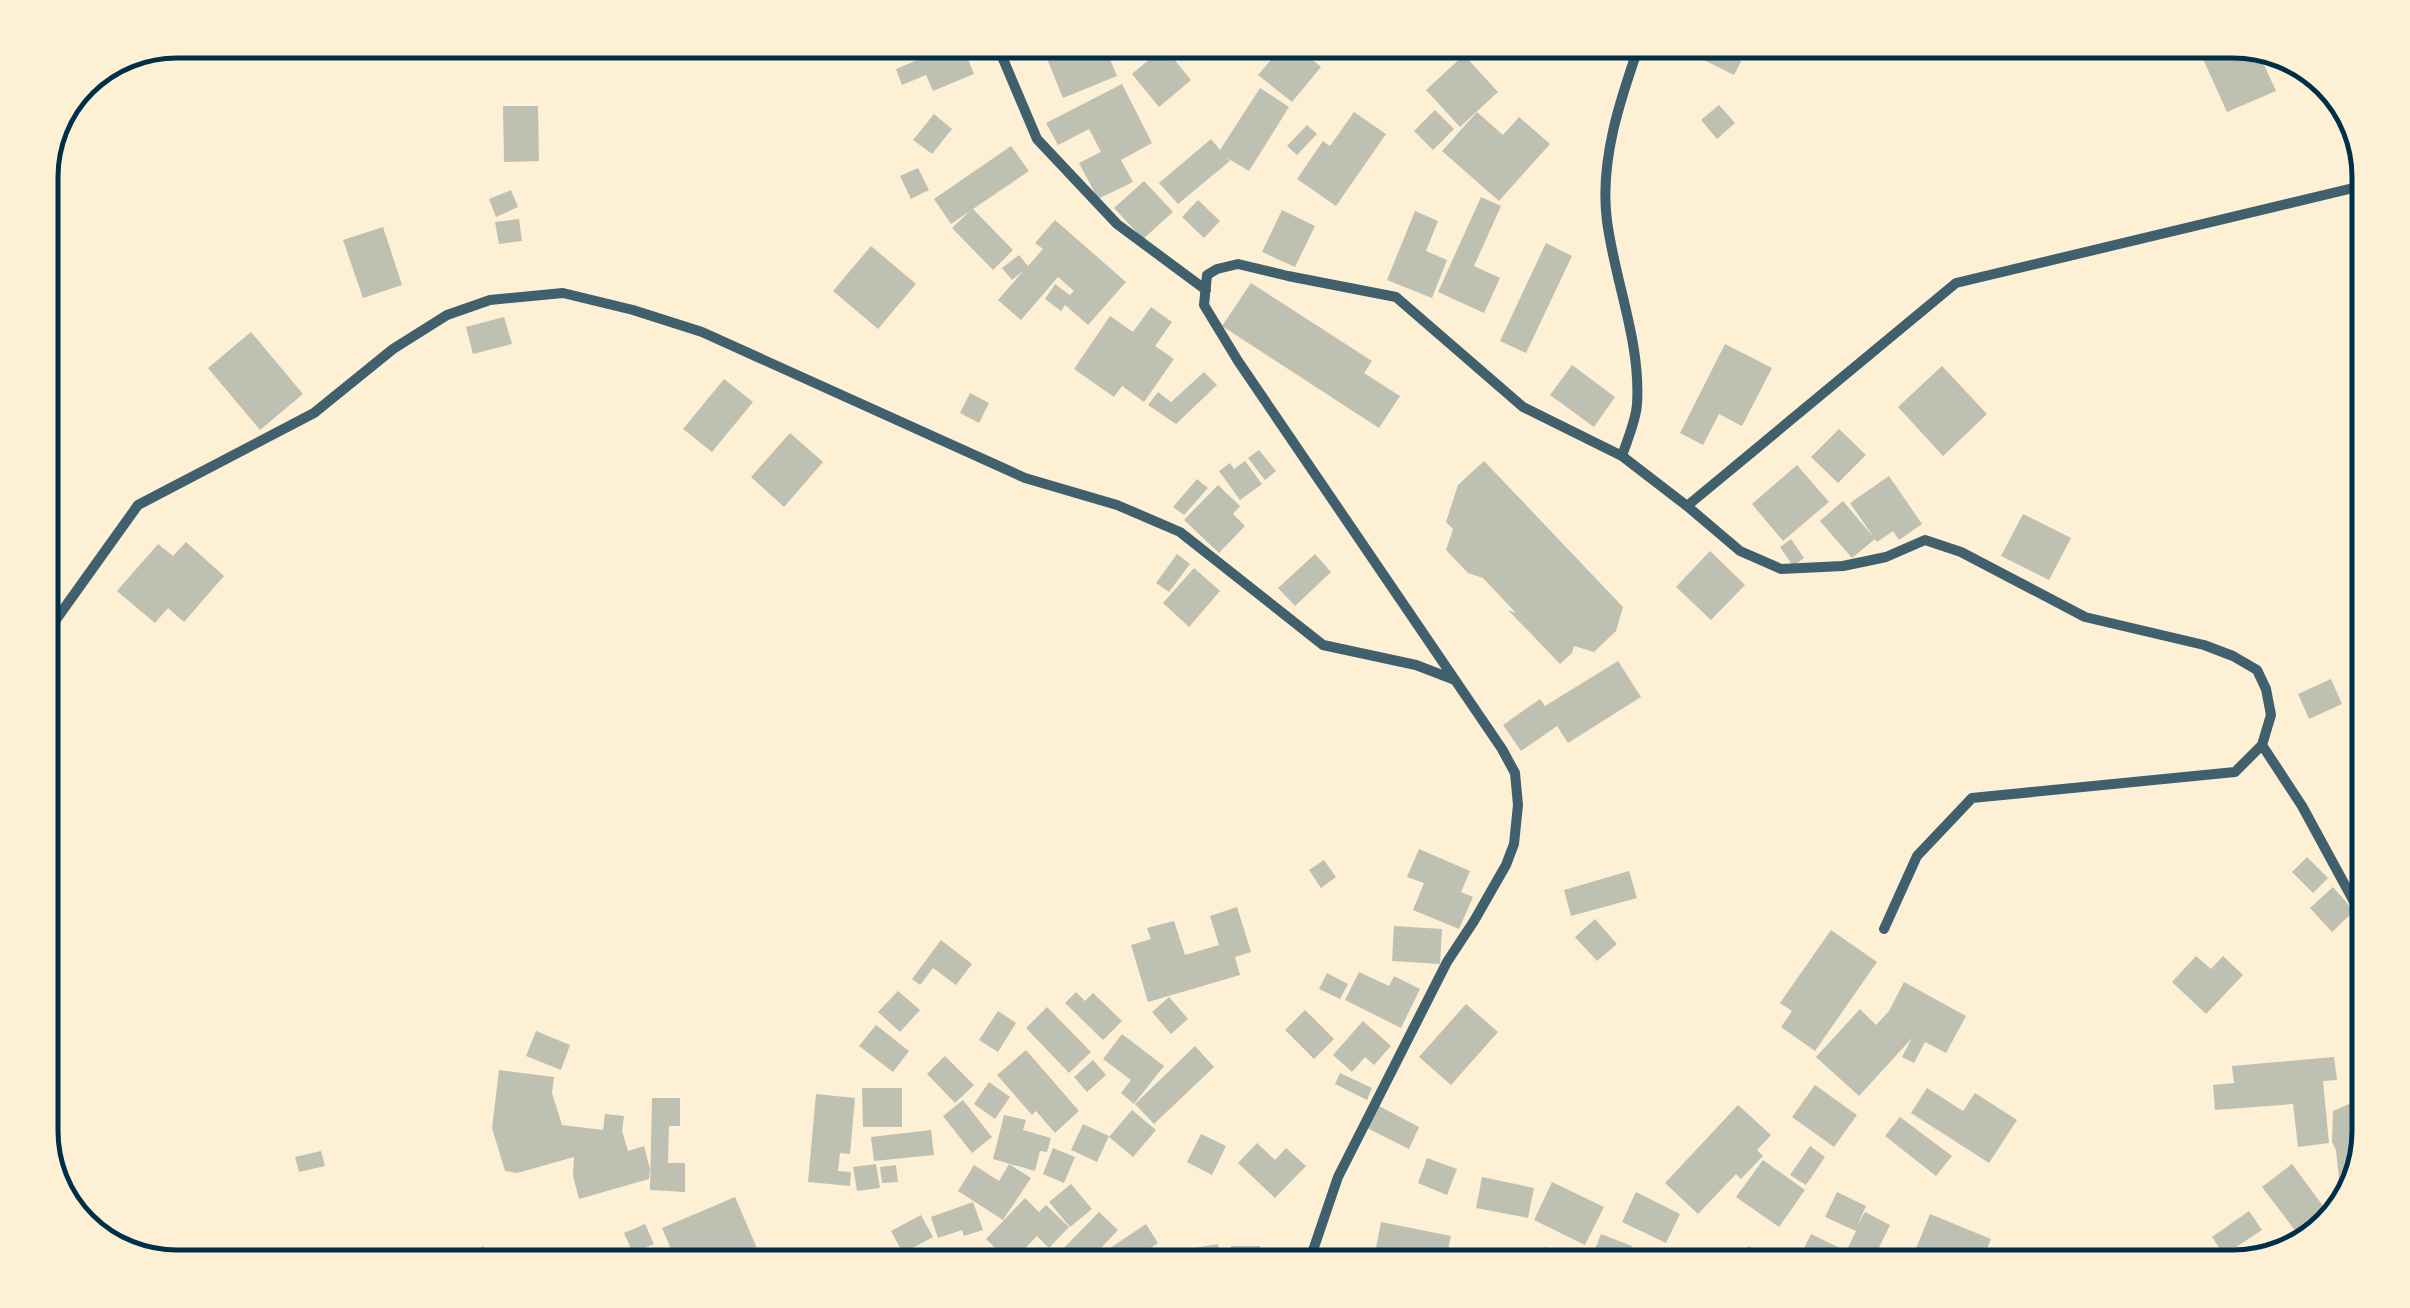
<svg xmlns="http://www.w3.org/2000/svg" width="2410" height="1308" font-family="Merriweather,serif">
  <rect width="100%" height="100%" fill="#fdf0d5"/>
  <path fill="#bec0b2" d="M1012,40h23l4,12 -20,8z
    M1066,40h36l15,36 -54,22 -20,-49z
    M1288,40l33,27 -29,35 -34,-27z
    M1682,40h70l-18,35 -56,-28z
    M961,42l13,32 -41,17 -7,-16 -24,10 -6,-16z
    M2240,42l15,3 21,46 -49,21 -24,-53z
    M1164,47l27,33 -32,27 -27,-33z
    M1464,55l34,37 -38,35 -34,-37z
    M1122,84l30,59 -31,17 12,22 -35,17 -19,-36 22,-11 -12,-23 -31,16 -12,-22z
    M1260,88l29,19 -40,64 -22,-13 3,3 -52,43 -19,-21 52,-44 9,11z
    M1719,105l16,18 -18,16 -16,-19z
    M503,106h35l1,55 -35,1z
    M1435,110l19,19 -21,21 -19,-19z
    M1354,112l32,22 -50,72 -39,-27 26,-38 7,5z
    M1477,112l26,23 16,-18 31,27 -51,57 -57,-50z
    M934,114l18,15 -20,25 -19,-14z
    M1307,125l10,9 -20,21 -10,-9z
    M1011,146l18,25 -56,38 40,41 -20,20 -41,-42 18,-17 -19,13 -17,-25z
    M918,168l11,22 -18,9 -11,-23z
    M1144,181l29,31 -30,27 -29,-31z
    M511,190l7,17 -22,10 -7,-18z
    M1481,197l20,9 -27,60 26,12 -16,35 -46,-21z
    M1198,200l22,21 -16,17 -22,-21z
    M1282,210l33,16 -20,41 -33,-15z
    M1415,211l23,10 -12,30 21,9 -15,38 -45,-18z
    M519,219l3,22 -23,3 -4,-22z
    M1055,220l71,62 -38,43 -23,-20 -4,6 -16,-12 10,-15 15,11 4,-4 -16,-14 -37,43 -23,-20 26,-30 -12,10 -10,-12 17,-13 9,11 15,-17 -8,-6z
    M383,227l19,58 -39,13 -20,-58z
    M1546,243l26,13 -46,97 -26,-12z
    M871,246l45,38 -38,45 -45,-38z
    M1251,283l121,78 -8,12 36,23 -21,32 -157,-102z
    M1151,307l21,15 -17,24 19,13 -30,43 -22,-16 -8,11 -40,-28 36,-53 23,16z
    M504,317l8,27 -39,10 -7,-27z
    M251,332l52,62 -43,36 -52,-62z
    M1725,344l47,24 -30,58 -23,-12 -16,31 -23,-12z
    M1572,365l43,32 -21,30 -44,-32z
    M1942,366l45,48 -44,42 -45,-49z
    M1204,372l13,13 -41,39 -28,-19 10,-13 13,10z
    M724,379l29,23 -41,50 -29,-23z
    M970,393l19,10 -10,20 -19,-10z
    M1839,429l27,26 -28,28 -27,-26z
    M790,433l33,29 -39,45 -33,-30z
    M1259,450l17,21 -11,9 -17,-22z
    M1245,461l17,23 -22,16 -21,-29 11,-8 4,6z
    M1484,461l139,146 -7,24 -22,21 -20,-6 -2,7 -12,11 -52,-54 8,3 -33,-35 -15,-5 -22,-23 7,-21 -7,-7 12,-37z
    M1797,465l32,37 -46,39 -31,-37z
    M1889,476l33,48 -23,16 -6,-9 -16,11 -27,-39z
    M1197,479l11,9 -24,27 -11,-8z
    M1218,485l22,21 -7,8 12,12 -26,27 -35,-33z
    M1843,501l32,38 -23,19 -32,-37z
    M2023,514l48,24 -22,42 -48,-24z
    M1791,539l13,19 -11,8 -13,-19z
    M186,542l38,34 -40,46 -16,-14 -13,15 -38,-32 41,-47 15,12z
    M1710,551l35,34 -34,35 -35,-33z
    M1177,554l13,10 -21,28 -13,-9z
    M1315,554l16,18 -36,34 -17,-18z
    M1194,568l26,23 -31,36 -26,-24z
    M1618,661l23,36 -73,46 -11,-17 -36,25 -18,-26 37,-26 5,7z
    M2331,679l11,25 -33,15 -11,-25z
    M1419,849l51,22 -9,21 12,5 -14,32 -46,-19 11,-27 -17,-6z
    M2307,857l21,21 -15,15 -21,-21z
    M1324,860l12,17 -15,11 -12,-18z
    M1629,871l8,27 -66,18 -7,-26z
    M2333,887l21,24 -22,21 -22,-24z
    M1237,907l14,45 -16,5 5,18 -92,27 -17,-57 20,-6 -4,-11 27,-7 11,34 34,-10 -9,-29z
    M1595,919l22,25 -20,17 -22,-24z
    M1394,926l48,3 -2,35 -48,-3z
    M1831,930l46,32 -62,89 -34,-24 11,-16 -12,-8z
    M941,940l31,24 -16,21 -23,-17 -13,17 -8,-6z
    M2196,956l15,13 12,-13 20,19 -37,39 -34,-32z
    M1359,972l30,14 5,-10 26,13 -19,39 -56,-28z
    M1327,973l21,11 -8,15 -21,-10z
    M1904,982l62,34 -20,37 -21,-11 -11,21 -12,-6 10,-19 -53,58 -43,-39 44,-48 16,16 13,-14z
    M898,991l22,19 -20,22 -22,-20z
    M1076,992l9,9 8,-8 29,28 -19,19 -38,-37z
    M1169,997l19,22 -17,15 -19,-22z
    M1466,1004l32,28 -47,53 -32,-28z
    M1047,1007l44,45 -22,21 -43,-45z
    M1305,1010l29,29 -20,20 -29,-29z
    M998,1011l18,12 -18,29 -19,-12z
    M1363,1021l28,25 -17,19 -9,-8 -13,15 -19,-17z
    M876,1025l33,26 -16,21 -34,-26z
    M536,1031l34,14 -9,25 -35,-14z
    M1122,1034l42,32 -30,38 -13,-11 10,-13 -28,-21z
    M1195,1046l19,21 -60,57 -19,-20z
    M1026,1050l53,61 -24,22 -19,-22 -4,4 -35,-40z
    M945,1056l29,29 -19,18 -28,-29z
    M2334,1057l3,23 -14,1 6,62 -31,4 -5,-43 -78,6 -2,-25 21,-2 -2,-17z
    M1093,1060l13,15 -19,17 -13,-15z
    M499,1070l55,7 -2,16 10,32 41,5 2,-16 19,2 -2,15 6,20 16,-5 6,23 -1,10 -70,20 -6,-23 1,-19 -57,16 -12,-2 -13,-43z
    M1340,1073l32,15 -5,12 -32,-16z
    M989,1082l21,15 -15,22 -21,-15z
    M1815,1085l42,30 -23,32 -42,-30z
    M862,1088h40v39h-39z
    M1927,1088l36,23 12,-18 42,27 -28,43 -78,-50z
    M816,1094l39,4 -5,56 -10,-1 -2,18 13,1 -1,14 -42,-4z
    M2370,1095v36l-14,61 -14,16 -6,-58 -4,-8 1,-31z
    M652,1098h28v28h-11l-1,37h17v29l-35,-2z
    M963,1100l29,37 -20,16 -29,-37z
    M1377,1105l42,22 -10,22 -44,-22z
    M1738,1105l33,30 -14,15 6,6 -22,23 -5,-5 -38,40 -33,-31z
    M1132,1110l24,20 -23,27 -24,-20z
    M1004,1115l22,5 -3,10 28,8 -4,14 -7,-1 -5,20 -42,-12z
    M1900,1117l52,39 -16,20 -51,-40z
    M1083,1124l26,12 -12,26 -26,-12z
    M931,1130l3,25 -60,6 -3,-24z
    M1201,1134l25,12 -14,29 -25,-13z
    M1257,1143l18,17 11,-12 20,18 -31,32 -37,-35z
    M1810,1146l15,11 -19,28 -16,-10z
    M1053,1148l22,9 -11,26 -21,-9z
    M321,1151l4,15 -26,6 -4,-15z
    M1427,1158l30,11 -10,26 -29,-12z
    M1763,1160l42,30 -26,37 -43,-30z
    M876,1164l4,24 -23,3 -4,-24z
    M1009,1164l22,14 -28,42 -45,-29 16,-26 25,16z
    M2292,1164l40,54 -25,28 -45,-59z
    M896,1165l2,17 -16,1 -2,-16z
    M1482,1177l52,11 -6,30 -52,-10z
    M1552,1182l52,25 -19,38 -51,-25z
    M1071,1184l21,25 -22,18 -21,-25z
    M1636,1192l44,22 -14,29 -44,-21z
    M1837,1192l29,14 -9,20 8,-14 25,13 -21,43h-9l-18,-8 14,-29 -31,-14z
    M735,1197l27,63 -18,8h-6l-3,-6 -14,6h-42l-17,-40z
    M1025,1198l14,14 7,-7 23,22 -20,21 -12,-12 -26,27 -25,-24z
    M973,1202l10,28 -19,6 -2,-6 -24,8 -7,-21z
    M2249,1211l13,19 -38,25 -12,-18z
    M1099,1212l19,18 -36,38h-15l-12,-11z
    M1930,1214l61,25 -12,29h-39l-27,-12z
    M921,1215l12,22 -30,16 -12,-22z
    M1381,1222l70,14 -7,32h-26l-44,-9z
    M645,1224l9,20 -21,9 -9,-20z
    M1146,1224l12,19 -37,25h-6l-11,-16z
    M1601,1234l31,12 -8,22h-23l-12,-4z
    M1811,1234l31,15 -9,19h-23l-13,-6z
    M1218,1244l4,24h-43l-3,-17z
    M483,1246l17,22h-46z
    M1231,1246h29v15h-29z
    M1748,1246l36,19 -1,3h-46z
    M1543,1247l26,4 -2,15 -26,-4z"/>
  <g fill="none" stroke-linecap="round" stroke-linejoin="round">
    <path stroke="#3f606c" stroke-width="10" d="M995,40l42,99 80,85 89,66
      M1622,456l65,50 53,45 41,18 62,-3 43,-9 39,-17 36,12 124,65 119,28 29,11 24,14 9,19 5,26 -9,30 -27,27 -263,26 -55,58 -33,73
      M1687,506l269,-223 414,-99
      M40,642l98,-137 176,-92 79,-64 54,-34 43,-15 73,-7 70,17 69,22 323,146 92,27 63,27 143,113 93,20 39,15
      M2262,745l40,61 68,125
      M1307,1268l31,-91 109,-215 27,-41 32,-56 8,-21 4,-39 -3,-32 -13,-24 -264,-388 -34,-56 3,-30 10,-6 21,-5 50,12 108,21 127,110 99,49c5,-16 14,-35 15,-52 4,-62 -22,-122 -30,-183 -8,-61 14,-124 34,-181"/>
  </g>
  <path d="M0 0H2410V1308H0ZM177 58H2233A119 119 0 0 1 2352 177V1131A119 119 0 0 1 2233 1250H177A119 119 0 0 1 58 1131V177A119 119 0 0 1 177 58Z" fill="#fdf0d5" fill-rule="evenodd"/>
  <path fill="none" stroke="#003049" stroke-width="5" d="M177 58H2233A119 119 0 0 1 2352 177V1131A119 119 0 0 1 2233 1250H177A119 119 0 0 1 58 1131V177A119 119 0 0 1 177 58Z"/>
</svg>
